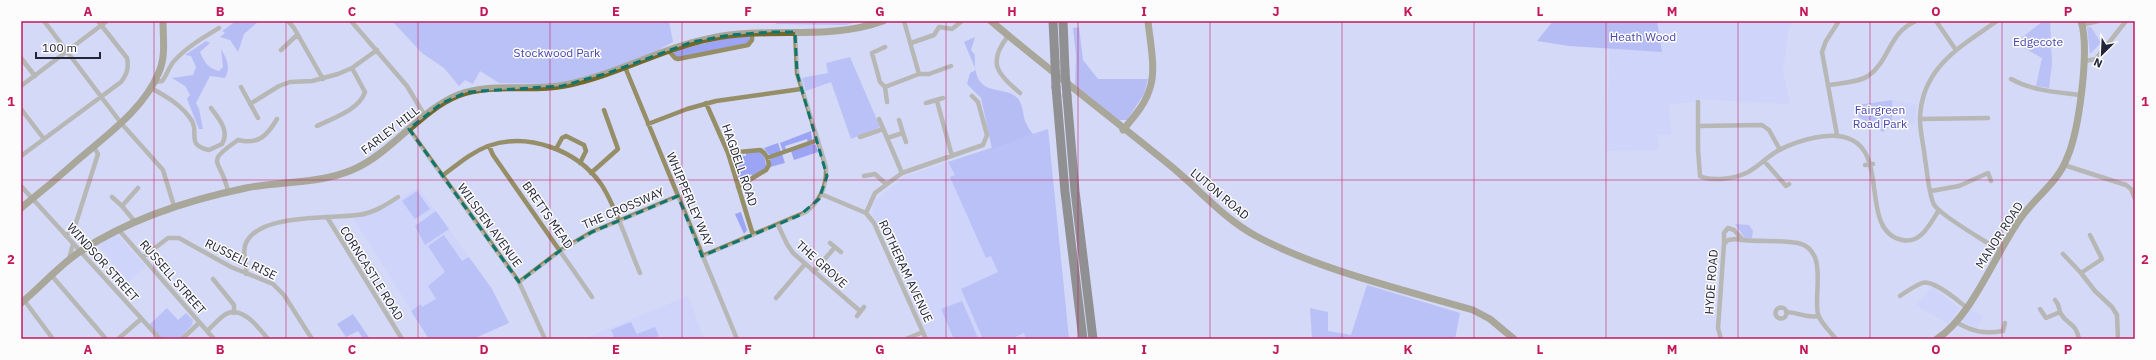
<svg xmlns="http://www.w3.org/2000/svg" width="2156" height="360" font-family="'IBM Plex Sans',sans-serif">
  <rect width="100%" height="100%" fill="#d4d9f7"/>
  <path fill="#c8cffd" d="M1657,21h135l-4,10 -5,40 7,33 -92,-5v3l-29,2 2,31h-13v15l-52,1 4,-102 52,3z
    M1892,100l26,5 -2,4v15h-24z
    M1048,129l21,210h-140l-45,-104 -12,-22 2,-11 30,-25z
    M418,187l74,102 17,34 -36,16h-44l-77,-123 9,-1 37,-18 2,3z
    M116,233l30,34 -18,15 -30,-38z
    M1932,287l27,21 -11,16 -32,-19z
    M688,296l16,43h-121z
    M1968,310l15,5 -6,14 -16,-9z"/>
  <path fill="#9ba4f5" d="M392,21h277l4,21 -35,19 -76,23 -63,-1 -19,-12 -7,13 -8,-4 -6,6 -15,-18 -22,-15z
    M775,21h84l-13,4 -70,-1z
    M2043,21h7l2,43 -3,24 -13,-2 6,-28 -27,-15z
    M2087,27h4l10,16 -11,11z
    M748,36l3,3 -4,4 -67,14h-5l-1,-2v-4l49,-12z
    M850,57l30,70 -29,12 -20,-57 -25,9 -4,-13 26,-5 -2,-10z
    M1892,100v24l-9,8 -24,-15 -2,-12z
    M1048,129l21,210h-16l6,-3 -8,3h-25l-2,-6 -13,6h-28l-22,-50 37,-17 -7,-16 -5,2 -36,-81 5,-2 -7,-13z
    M811,131l1,9 -4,3 -1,-4 -22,7 1,4 -3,1 -3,-8z
    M778,143l3,9 -12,3 -5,-7z
    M813,144l3,1 2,7 -24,8 -3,-9z
    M760,151l3,2 4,15 -14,9 -2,-3 -7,5 2,3 -6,1 -8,-28 14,1v-4z
    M782,154l3,9 -15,4v-8z
    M417,191l13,18 -15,10 -13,-18z
    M436,211l13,18 -24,16 -10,-19z
    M741,212l6,18 -3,4 -9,-20z
    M1735,224l14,1 4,6 -1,7h-7z
    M444,235l18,26 7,-4 23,32 17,34 -36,16h-44l-18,-28 10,-7 1,3 14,-8 -8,-13 17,-14 -17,-26z
    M1367,285l93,28 -5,26h-143l-2,-31 18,4v19l23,4z
    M962,301l16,37 -2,1h-22l-13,-30z
    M167,308l11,12 8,-7 7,7 -1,5 -13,14h-16l-14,-14z
    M631,322l8,17h-24l-4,-9z
    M655,327l4,9 -7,3h-13l-2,-5z"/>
  <path fill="#939cf2" d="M236,21h23l-15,13 -6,18 -8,-12 -10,-3 5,-4 -3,-2z
    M1553,21h104l5,31 -93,-6 -32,-5z
    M1079,27l4,33 15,19h50l-4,15 -17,26h-8l-44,-34 1,-30 -3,-28z
    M975,37l-4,13 4,5c-3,48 32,27 44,45 4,6 4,15 6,21 2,5 5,9 8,13l-41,15 -11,-51 -14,-14 3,-11 6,-3 -12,-28z
    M206,41l4,2 -10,9c4,10 8,16 19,19l4,-4 -2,-18c6,10 10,18 4,29l-15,-2 -14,27 3,6 4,20h-4l-12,-30 3,-4 -5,-9 -13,-8 21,-3 3,-8 -5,-11 -6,-1z
    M353,314l17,25h-11l3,-2 -4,-6 -12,6 -9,-13z"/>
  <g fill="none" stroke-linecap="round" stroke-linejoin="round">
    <path stroke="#968e66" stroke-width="4.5" d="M44,21l77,102 42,47 11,36
      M288,21l6,7 29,51
      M351,21l56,65 18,30
      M904,21l15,53
      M1936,21l20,29
      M1997,21c-37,26 -76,47 -77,98 0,14 4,27 5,40 2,10 4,40 10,47 9,12 51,35 65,45
      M2082,25l16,-4
      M1008,36c-21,27 -11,37 12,57
      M911,43l23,-8 5,-8 13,2 10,-8
      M885,47l-13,6 8,29 5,5 34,-13h10l22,-8
      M281,50l16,-15
      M668,50l7,8 3,1 70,-14 4,-5v-8
      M21,58l14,18
      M2085,61l11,-2 30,-38
      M625,67l112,272
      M2011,79c22,12 45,13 69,16
      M154,82l8,-1c5,-6 7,-15 13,-21 12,-13 29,-23 44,-32
      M1829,85c12,-2 28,-2 39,-9 22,-15 20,-43 48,-55
      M21,86l86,-65
      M241,87l17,31
      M885,87l2,15
      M151,88c16,9 31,17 41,33 7,13 -6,24 17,29l13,-6c8,-13 -3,-25 -11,-36
      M937,101l15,55
      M1698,102v47l2,27c7,4 13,3 21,3 31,-2 35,-15 58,-29 20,-10 53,-20 73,-10 36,17 8,91 50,100 19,4 28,-16 37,-30
      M706,103l22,50 25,82
      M926,103l17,-5
      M250,104l29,-18 11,-4 22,-1 26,-7 14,-6 25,-18
      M21,109l23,30
      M879,119l23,54
      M1920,119l68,-1
      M648,124l39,-15 29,-8 85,-12
      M317,126c16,-8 42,-16 48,-34l-13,-24
      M1698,126l64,-1 7,5 11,20
      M409,129l110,153 26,57
      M903,133l3,9
      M1837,135l-15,-83 4,-11 13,-20
      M860,137l23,-8
      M887,138l16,-5 -4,-13
      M489,146l4,9 99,142
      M556,149l6,-11 4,-2 18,9 2,6 -6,12
      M728,153l32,-3c6,2 8,9 9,15l-3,5 -28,17
      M21,156l100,-74c6,-8 8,-14 6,-24l-29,-37
      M767,158l51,-18
      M1765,162l21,24 3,-2
      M1865,165l8,-1
      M2064,165l62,20 5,4 4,10
      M591,173l27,-24 -14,-39
      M442,176c15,-11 28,-23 46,-30 40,-14 89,4 113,38 15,22 28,64 39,89
      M864,176l11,-2 11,10
      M21,186l139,153
      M1931,191l28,-5 29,-13 3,8
      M228,192c-6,-34 -26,-27 10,-52 20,5 29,-4 39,-21
      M821,194l45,19 8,10 52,116
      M112,197l10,9 13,16
      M122,206l16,-18
      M866,213l9,-20 27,-20 81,-28 4,-10 -9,-33 -6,-6
      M327,217l75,122
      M778,225l9,19 6,9 67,58
      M118,229l96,110
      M66,236l9,-10 23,-72 -4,-7
      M830,243l11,9
      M1724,244v-11l4,-5 6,2 9,10
      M2063,254l18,19 14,18 17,16 5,8 1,24
      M702,256l104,-44c14,-11 21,-27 20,-45l-29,-94 -2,-41
      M143,257l25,-19h11l52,29 42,17 11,11 28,44
      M69,259l4,-15
      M814,272l21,-25
      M2081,273l21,-14 -12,-24
      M246,274c2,-9 -4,-18 -1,-28 9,-33 85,-27 112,-31 15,-1 29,-10 41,-18
      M52,276l54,63
      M213,279l21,26v8
      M519,282l42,-32 31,-18 86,-36
      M1900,296c7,-5 15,-10 22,-13 11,-4 35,17 44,24
      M776,298l29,-34
      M24,300l29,39
      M2055,300c5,5 3,8 6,14 7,12 14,7 18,25
      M1775.5 313a5.5 5.5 0 1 1 11 0a5.5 5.5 0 1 1-11 0Z
      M2040,309l6,9 14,-6
      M1786,312c12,0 21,7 33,4
      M857,316l7,-9
      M1956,322c17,10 28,12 47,9l2,-8
      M207,331c6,-5 12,-13 19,-17 16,-9 34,15 42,25
      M118,339l23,-20
      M182,339l17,-16
      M906,339l17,-7
      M1721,339l-3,-11 6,-84 4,-4 8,-1c20,4 42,0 62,4 31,7 15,51 20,71 3,10 12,17 18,25"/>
    <path stroke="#756928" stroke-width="7" d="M991,21c59,50 121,97 181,146 28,23 51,51 84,69 63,34 148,54 217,74l17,9 24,20
      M1123,130c10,-12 21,-24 26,-39 8,-20 1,-48 -1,-70
      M21,208c20,-16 39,-32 58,-49 29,-25 65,-50 80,-87 7,-16 4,-34 4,-51
      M21,303c20,-16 38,-38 60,-52 50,-33 107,-51 165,-63 35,-7 73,-4 106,-18 39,-16 68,-60 106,-75 34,-13 72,-3 107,-10 51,-10 96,-37 147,-47 57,-12 116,3 171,-17
      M1937,339c38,-26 58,-87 86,-124 15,-20 35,-33 44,-57 12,-27 23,-109 14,-137"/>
    <path stroke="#3f3918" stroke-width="9" d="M1053,21l2,41
      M1063,21l2,50
      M1056,87l9,105 18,147
      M1067,96l8,95 18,148"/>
    <path stroke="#3f3918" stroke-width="9" d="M1055,62l1,25
      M1065,71l2,25"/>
  </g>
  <path d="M0 0H2156V360H0ZM772,32h23l2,41 30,103 -8,23 -19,16 -98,41 -24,-60 -86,36 -31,18 -42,32 -110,-153 33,-26 25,-11 95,-6 46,-13 84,-31 38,-7z" fill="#d4d9f7" fill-opacity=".55" fill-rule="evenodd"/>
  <path fill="none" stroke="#0f766e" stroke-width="3" stroke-dasharray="8 5" stroke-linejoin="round" d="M772,32h23l2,41 30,103 -8,23 -19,16 -98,41 -24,-60 -86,36 -31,18 -42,32 -110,-153 33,-26 25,-11 95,-6 46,-13 84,-31 38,-7z"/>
  <path fill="none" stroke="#c2185b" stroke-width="1" stroke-opacity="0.55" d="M154,21v318M286,21v318M418,21v318M550,21v318M682,21v318M814,21v318M946,21v318M1078,21v318M1210,21v318M1342,21v318M1474,21v318M1606,21v318M1738,21v318M1870,21v318M2002,21v318M21,180h2114"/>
  <g text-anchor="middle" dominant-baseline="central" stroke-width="3" stroke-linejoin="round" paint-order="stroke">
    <g font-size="12" fill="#4746aa" stroke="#fcfcfc">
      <text x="1643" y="36">Heath Wood</text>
      <text x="2038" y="41">Edgecote</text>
      <text x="557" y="52">Stockwood Park</text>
      <text x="1880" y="109">Fairgreen<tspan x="1880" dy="14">Road Park</tspan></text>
    </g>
    <g font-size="12" fill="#232538" stroke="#fcfcfc">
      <text transform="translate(390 130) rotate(-38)">FARLEY HILL</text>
      <text transform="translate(740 165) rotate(71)">HAGDELL ROAD</text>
      <text transform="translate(1220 194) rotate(40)">LUTON ROAD</text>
      <text transform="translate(690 199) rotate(67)">WHIPPERLEY WAY</text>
      <text transform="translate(623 208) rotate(-23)">THE CROSSWAY</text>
      <text transform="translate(548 215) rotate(55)">BRETTS MEAD</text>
      <text transform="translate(490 225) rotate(54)">WILSDEN AVENUE</text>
      <text transform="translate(1999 235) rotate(-57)">MANOR ROAD</text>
      <text transform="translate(241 259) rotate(26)">RUSSELL RISE</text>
      <text transform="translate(103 262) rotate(48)">WINDSOR STREET</text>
      <text transform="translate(822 264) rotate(42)">THE GROVE</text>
      <text transform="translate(906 271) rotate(65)">ROTHERAM AVENUE</text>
      <text transform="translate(372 273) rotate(58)">CORNCASTLE ROAD</text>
      <text transform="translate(173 277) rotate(49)">RUSSELL STREET</text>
      <text transform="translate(1711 282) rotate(-86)">HYDE ROAD</text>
    </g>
  </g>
  <rect width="2156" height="360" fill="none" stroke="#fcfcfc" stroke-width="44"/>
  <g transform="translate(2102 54) rotate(204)" stroke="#fcfcfc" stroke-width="3" paint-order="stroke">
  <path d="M0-3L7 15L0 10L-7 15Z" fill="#232538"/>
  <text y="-6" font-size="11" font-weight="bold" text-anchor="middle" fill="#232538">N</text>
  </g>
  <path d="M36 52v6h64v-6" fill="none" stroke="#232538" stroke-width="2"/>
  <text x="42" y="52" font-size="12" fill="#232538" stroke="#fcfcfc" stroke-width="3" paint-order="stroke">100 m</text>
  <rect x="22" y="22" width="2112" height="316" fill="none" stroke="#c2185b" stroke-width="1.5"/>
  <g font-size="13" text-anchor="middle" font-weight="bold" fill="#c2185b">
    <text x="88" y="16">A</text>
    <text x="220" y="16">B</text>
    <text x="352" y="16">C</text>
    <text x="484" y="16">D</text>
    <text x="616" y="16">E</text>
    <text x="748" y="16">F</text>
    <text x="880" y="16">G</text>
    <text x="1012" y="16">H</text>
    <text x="1144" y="16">I</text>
    <text x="1276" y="16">J</text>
    <text x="1408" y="16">K</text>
    <text x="1540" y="16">L</text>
    <text x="1672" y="16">M</text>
    <text x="1804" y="16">N</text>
    <text x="1936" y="16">O</text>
    <text x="2068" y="16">P</text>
    <text x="11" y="106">1</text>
    <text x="2145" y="106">1</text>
    <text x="11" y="264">2</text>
    <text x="2145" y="264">2</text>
    <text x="88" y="354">A</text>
    <text x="220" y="354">B</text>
    <text x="352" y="354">C</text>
    <text x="484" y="354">D</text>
    <text x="616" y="354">E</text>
    <text x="748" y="354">F</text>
    <text x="880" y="354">G</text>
    <text x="1012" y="354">H</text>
    <text x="1144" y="354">I</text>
    <text x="1276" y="354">J</text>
    <text x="1408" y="354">K</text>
    <text x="1540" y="354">L</text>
    <text x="1672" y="354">M</text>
    <text x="1804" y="354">N</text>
    <text x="1936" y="354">O</text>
    <text x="2068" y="354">P</text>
  </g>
</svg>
